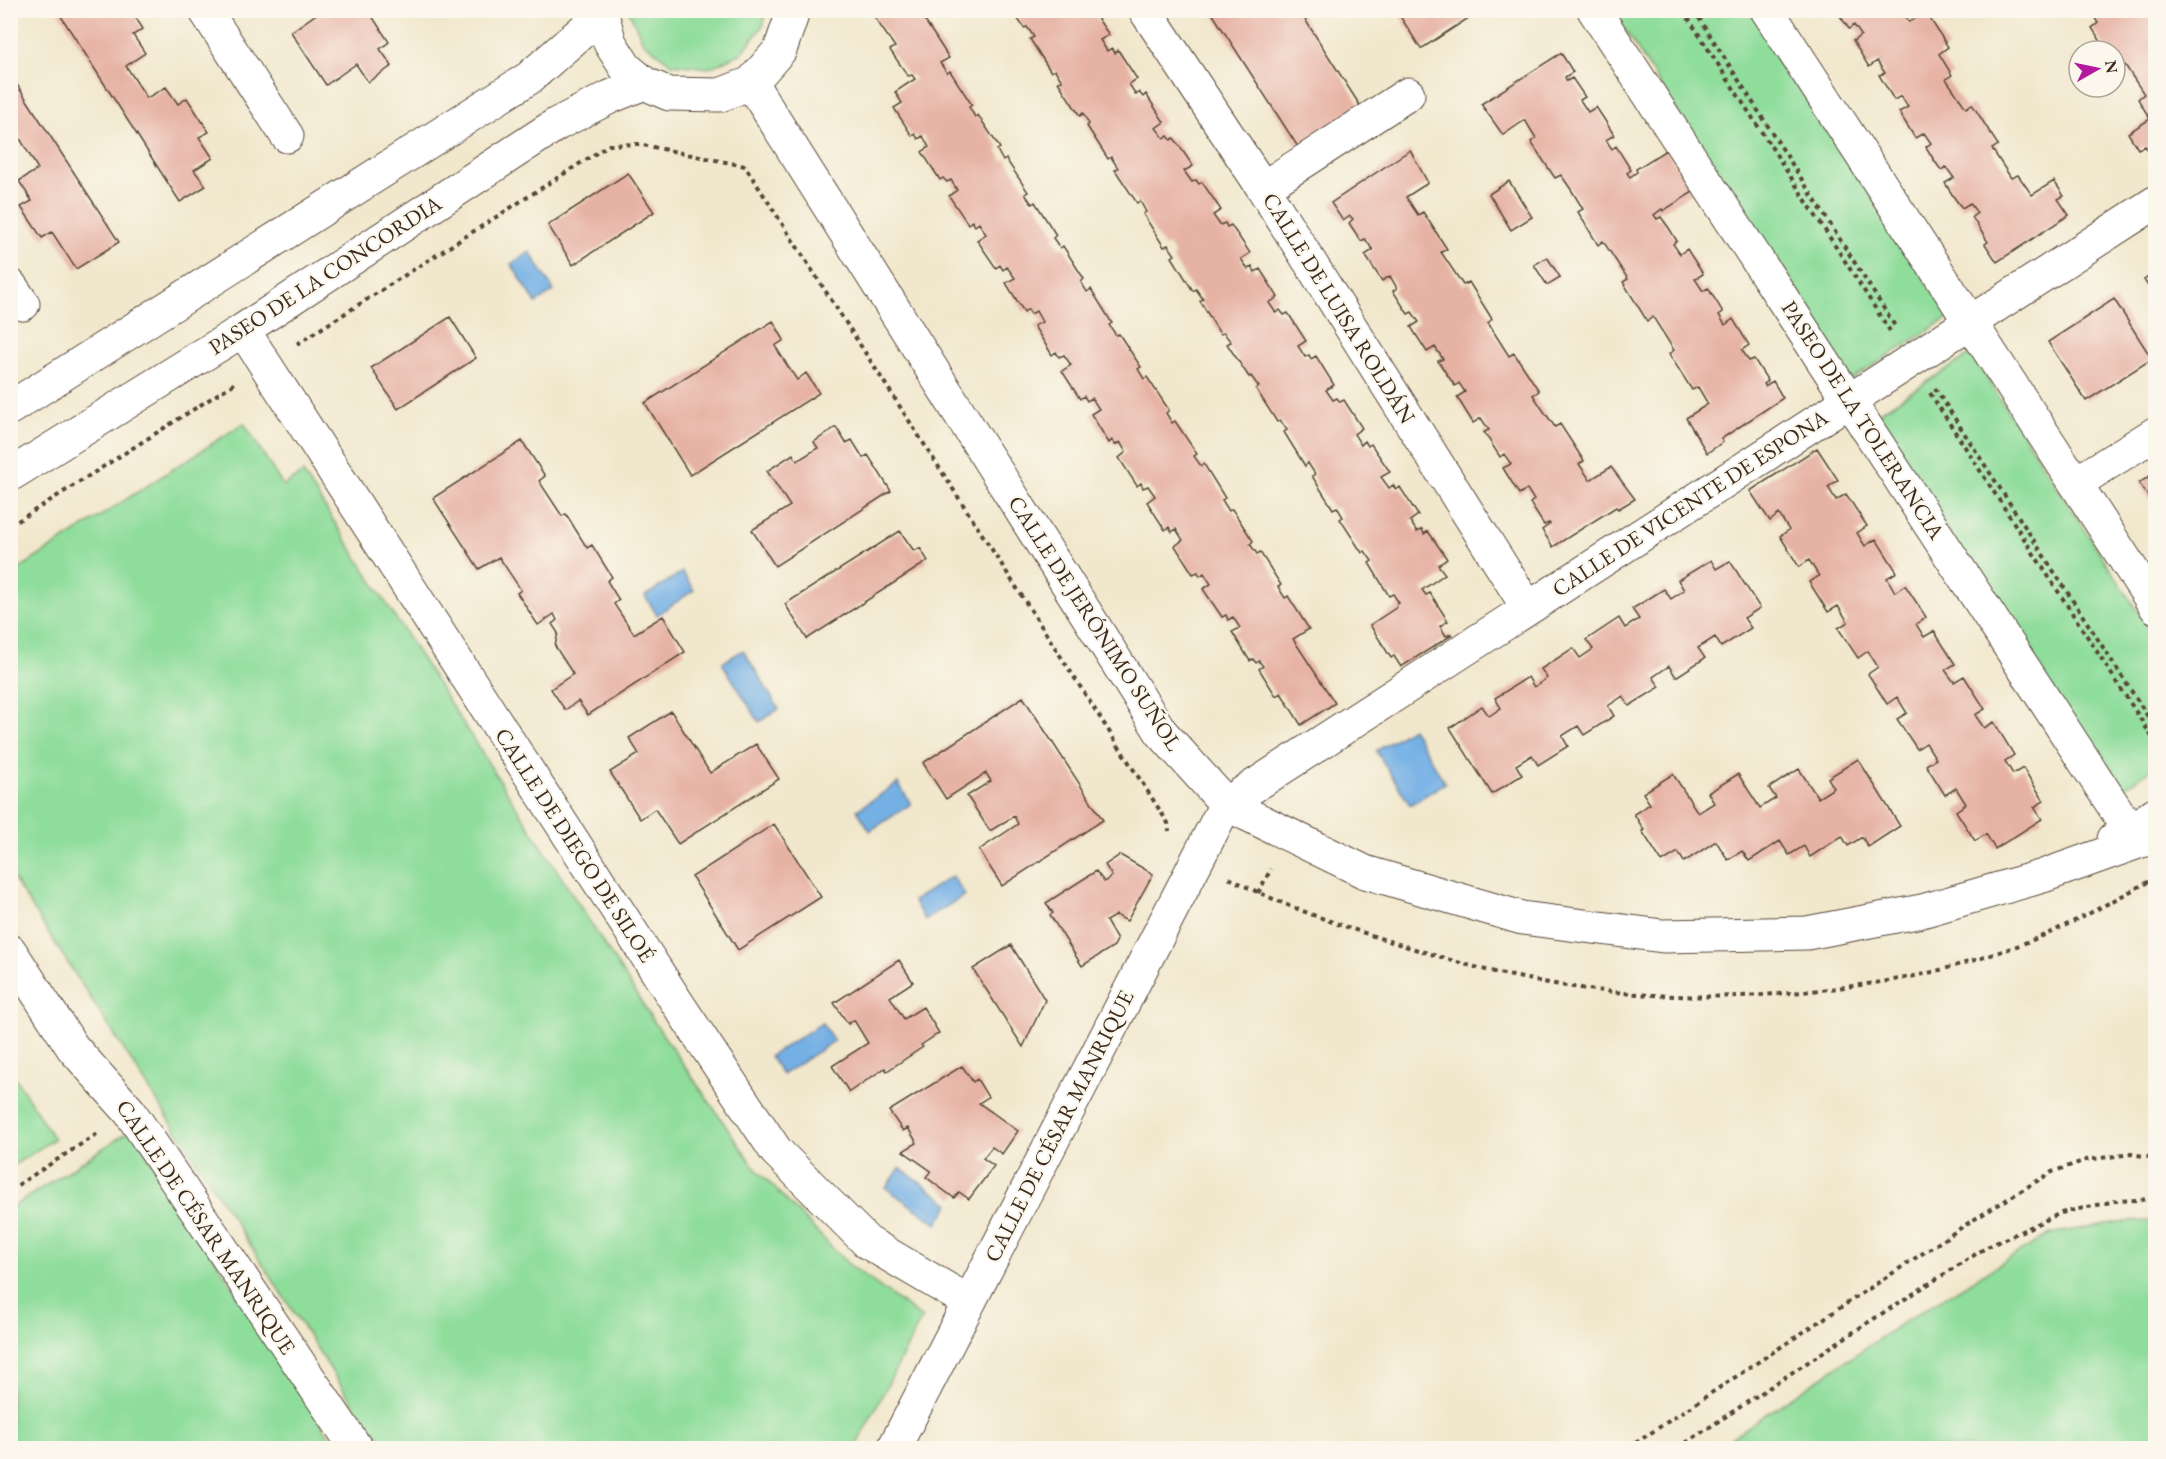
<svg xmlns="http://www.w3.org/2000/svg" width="2166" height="1459" font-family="'EB Garamond',serif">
  <rect width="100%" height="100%" fill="#fbf7ec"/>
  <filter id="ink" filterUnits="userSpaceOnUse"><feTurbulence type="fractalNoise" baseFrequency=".0167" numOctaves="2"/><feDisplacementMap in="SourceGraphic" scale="12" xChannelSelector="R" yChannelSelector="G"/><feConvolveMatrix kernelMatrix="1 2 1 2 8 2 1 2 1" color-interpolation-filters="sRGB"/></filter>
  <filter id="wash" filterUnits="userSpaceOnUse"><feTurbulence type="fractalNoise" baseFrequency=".008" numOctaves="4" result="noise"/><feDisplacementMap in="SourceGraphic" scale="24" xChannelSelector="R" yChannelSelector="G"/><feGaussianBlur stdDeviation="1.35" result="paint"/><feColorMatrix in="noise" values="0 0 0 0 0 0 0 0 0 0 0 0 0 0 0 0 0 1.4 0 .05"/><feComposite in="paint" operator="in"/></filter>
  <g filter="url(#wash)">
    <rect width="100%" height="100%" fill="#f1e7cc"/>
    <path fill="#8fdd9b" stroke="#65845c" stroke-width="1.5" d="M629,11h136l-1,13 -22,29 -33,15 -37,-4 -29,-22z
      M1613,11h141l196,306 -101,64z
      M1971,354l184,284v129l-36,24 -246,-375z
      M244,423l39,63 20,-13 349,546 103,149 92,95 75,55 -67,130h-466l-29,-33 -349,-540v-301z
      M11,1071l43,68 -43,28 -1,-1z
      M131,1130l206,318h-326v-240z
      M2155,1221v227h-439l194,-130 140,-84 68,-12z"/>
    <path fill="#74b0e5" stroke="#586d82" stroke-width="1.5" d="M530,252l24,39 -18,12 -25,-39z
      M682,572l12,18 -37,25 -12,-19z
      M743,650l36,59 -20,13 -37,-59z
      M1412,728l33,55 -35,22 -34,-54z
      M898,783l13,21 -41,27 -13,-21z
      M952,876l13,19 -40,25 -12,-19z
      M822,1023l12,18 -52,34 -12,-19z
      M900,1168l50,36 -13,20 -51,-36z"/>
    <g id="blocks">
      <path fill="#e6b2a4" d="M57,10h74l12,19 -10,6 12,18 -19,13 21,32 19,-11 12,17 9,-6 22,34 -10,5 14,21 -19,12 12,16 -26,16z
        M322,10h46l21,32 -9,7 12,17 -24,16 -12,-18 -30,21 -35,-53z
        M882,10h36l31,48 -9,5 7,10 3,-2 22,34 -3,2 6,10 3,-2 22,33 -3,2 6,11 3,-2 22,33 -3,2 7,10 3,-2 21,33 -3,3 7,10 3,-2 21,33 -3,3 6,10 4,-3 21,34 -3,2 7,10 3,-1 22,33 -3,2 6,10 3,-2 22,33 -3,3 6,10 3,-2 22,33 -3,2 7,10 3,-2 21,34 -3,2 7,11 3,-2 21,32 -3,3 7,10 3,-2 21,33 -3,2 7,11 3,-2 21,33 -16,10 42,64 -34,22 -20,-32 -5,3 -17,-27 4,-3 -4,-5 -3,2 -3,-4 -3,2 -18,-29 8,-4 -7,-11 -5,3 -2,-5 -4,2 -19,-28 8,-5 -7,-11 -4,3 -2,-4 -5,2 -18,-28 8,-6 -7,-11 -4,3 -3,-5 -4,3 -18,-28 8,-6 -7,-10 -5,2 -2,-5 -4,3 -18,-28 7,-6 -6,-10 -5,3 -3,-5 -3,3 -18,-29 8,-5 -7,-11 -5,3 -3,-5 -4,3 -18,-28 9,-6 -7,-10 -5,2 -3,-5 -4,3 -18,-29 8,-4 -6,-11 -5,3 -3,-5 -4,3 -18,-29 9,-5 -8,-11 -4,3 -3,-5 -4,3 -19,-28 9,-6 -7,-11 -4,3 -3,-5 -4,3 -19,-28 8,-6 -6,-10 -4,2 -4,-4 -3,2 -18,-28 7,-5 -6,-11 -5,3 -3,-5 -3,2 -18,-28 8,-5 -7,-11 20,-13 -3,-4 -4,1 -18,-26 5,-3 -20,-29v-3z
        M1012,10h80l17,25 -9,5 7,11 5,-3 3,5 3,-3 19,29 -8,5 7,11 3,-3 4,5 3,-3 18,28 -8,6 8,10 4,-2 3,4 3,-2 19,28 -9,5 8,11 4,-2 3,4 3,-2 19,28 -8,5 7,10 5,-2 2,4 4,-2 19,28 -9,6 7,10 4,-3 3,6 5,-3 18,28 -9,6 7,10 4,-3 4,5 4,-2 18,28 -8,5 7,11 4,-2 2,4 5,-3 18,29 -8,5 7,10 4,-2 3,4 4,-2 18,28 -8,6 7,11 4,-4 3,5 3,-2 19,28 -9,5 8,11 4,-3 3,5 4,-3 18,28 -8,6 7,11 5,-3 2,5 4,-3 19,28 -9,6 7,9 -23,16 4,5 4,-2 18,28 -8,5 6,10 5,-2 1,1 -51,32 -7,-11 -3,2 -21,-33 27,-18 -1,-2 3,-2 -6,-9 -4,2 -20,-33 3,-2 -7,-10 -3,2 -22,-34 3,-2 -6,-10 -4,2 -21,-33 3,-2 -7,-11 -3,3 -21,-34 3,-2 -7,-10 -3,2 -21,-33 3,-2 -8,-11 -2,1 -22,-33 4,-2 -7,-9 -4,1 -20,-33 3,-2 -7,-10 -3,2 -21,-34 3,-2 -7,-10 -4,2 -21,-33 3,-2 -6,-11 -3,2 -22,-33 3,-2 -7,-11 -3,2 -21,-33 2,-2 -6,-11 -3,3 -22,-34 4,-1 -7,-11 -4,2 -21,-33 4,-2 -7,-10 -3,1z
        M1210,10h89l62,97 -63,40z
        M1396,10h85l-60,39z
        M1836,10h66l7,12 17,-10 22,35 -9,7 13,21 -6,4 20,29 6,-4 26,41 -6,4 19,29 7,-3 14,20 22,-14 10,15 -6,3 11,16 -72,47 -12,-18 3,-2 -16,-25 5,-4 -7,-10 -8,5 -9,-12 -8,-13 9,-5 -8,-11 -5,3 -7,-10 -8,-13 5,-4 -7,-10 -9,5 -16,-26 9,-5 -7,-11 -7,4 -15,-25 6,-2 -8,-12 -8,6 -16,-26 8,-6 -7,-10 -5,4z
        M2090,10h66v153l-11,-17 -7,3 -10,-16 22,-14 -12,-20 6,-5 -19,-29 -7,4 -3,-5v-13h-8l-15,-23 6,-5z
        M1561,53l12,19 -8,5 2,4 5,-3 13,19 -5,3 8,12 8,-5 8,12 10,16 -8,5 6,9 4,-3 15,24 -4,3 3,4 7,-5 -1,-3 30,-19 27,42 -30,19 -1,-2 -8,6 3,4 4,-2 8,11 8,13 -4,3 7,10 7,-5 16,25 -8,5 8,12 5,-3 15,24 -4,3 6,10 8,-6 16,26 -7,5 7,11 5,-2 14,22 -4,3 1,2 8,-5 10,17 -62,41 2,3 -16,11 -21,-35 22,-14 -10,-17 -6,3 -23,-36 5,-4 -21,-33 -6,4 -24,-39 5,-3 -25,-38 -5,4 -20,-33 5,-3 -11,-18 -11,-16 -6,3 -24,-36 5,-4 -11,-18 -22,15 -22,-31z
        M10,74l109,168 -43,27 -24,-37 -10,6 -21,-31 11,-6 -13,-20 19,-12 -20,-34 -8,5z
        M1410,150l18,33 -22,14 12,18 5,-3 11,17 13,20 -6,3 22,33 6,-3 23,37 -4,4 21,33 5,-3 12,18 13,20 -6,4 10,15 12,17 5,-3 24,37 -5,3 11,16 21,-13 24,32 -17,10 -2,-2 -63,40 -11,-17 8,-6 -1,-1 -5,2 -14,-22 4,-3 -7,-11 -8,5 -16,-26 8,-4 -7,-10 -4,3 -16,-25 5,-2 -8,-12 -8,5 -16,-26 8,-5 -6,-9 -4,3 -9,-13 -8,-12 5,-2 -8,-12 -8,5 -16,-25 8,-5 -7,-10 -4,2 -15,-23 4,-3 -7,-12 -8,5 -17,-26 8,-5 -8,-11 -4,2 -12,-18 4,-4 -3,-3 -7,5 -12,-18z
        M628,173l26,39 -81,53 -25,-40z
        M1509,181l23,36 -21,13 -22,-36z
        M1547,257l13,20 -13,8 -13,-20z
        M2156,272v26l-12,-18z
        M2114,299l38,60 -66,42 -38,-59z
        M450,317l26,41 -78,51 -27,-41z
        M773,321l11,19 -9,6 12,19 10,15 9,-7 13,20 -129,82 -45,-72z
        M836,427l10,16 6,-3 11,18 5,-3 23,36 -116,75 -23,-36 38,-24 -23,-35 26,-17 4,7 21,-13 -4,-6z
        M522,441l23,35 -6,5 23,35 4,-2 21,34 5,-3 20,32 -5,4 12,19 -5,4 20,30 29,-18 22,36 -97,63 -10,-14 -13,9 -14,-21 22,-15 -18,-28 3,-13 -6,-9 5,-4 -3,-6 -16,11 -21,-32 4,-3 -22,-33 -20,12 -46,-71z
        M1817,448l21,32 -10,7 8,13 10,-6 21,32 -10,7 8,13 11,-7 21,33 -10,6 8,14 10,-7 21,32 -10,7 8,13 10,-6 21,33 -10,6 9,12 10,-6 21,33 -10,6 9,13 10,-6 20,33 -9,6 8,13 10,-6 21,33 -10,6 8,12 -47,30 -9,-15 -11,7 -19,-30 10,-7 -10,-16 -11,7 -19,-30 10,-6 -10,-16 -9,6 -20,-30 10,-6 -10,-16 -10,7 -19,-30 10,-7 -10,-16 -10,7 -20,-30 10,-6 -10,-16 -10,6 -19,-30 10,-6 -10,-16 -10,7 -19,-31 9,-6 -10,-16 -9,7 -20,-30z
        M2156,472v36l-17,-25z
        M900,531l14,20 6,-3 8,13 -121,78 -22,-35z
        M1711,560l5,9 14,-8 30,47 -16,10 7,10 -30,19 -6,-10 -17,11 7,10 -29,19 -7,-11 -16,11 7,10 -31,19 -6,-10 -15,10 6,10 -30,19 -6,-9 -16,10 6,10 -30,19 -6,-10 -16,10 6,10 -30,19 -42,-66 32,-22 7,10 12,-8 -6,-10 33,-21 6,10 13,-9 -6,-9 32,-21 7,10 13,-9 -7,-9 33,-22 6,10 14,-9 -7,-10 32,-20 7,10 13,-9 -6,-10z
        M1023,697l80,123 -101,66 -23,-36 39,-26 -4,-8 -24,15 -23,-35 24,-15 -5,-8 -40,26 -23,-36z
        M671,711l39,62 46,-29 23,35 -101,65 -23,-35 -15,10 -30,-47 29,-18 -10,-16z
        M1858,759l42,67 -32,21 -6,-10 -14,9 -6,-10 -32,21 -6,-11 -15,9 -9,-14 -31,20 -7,-10 -14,9 -12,-19 -32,21 -6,-10 -16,10 -20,-31 2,-1 -10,-16 16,-10 -7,-11 30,-19 25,39 16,-10 -6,-10 30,-19 22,34 16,-10 -7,-10 30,-19 19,29 16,-10 -6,-10z
        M774,824l47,73 -83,53 -46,-73z
        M1120,855l33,19 -26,47 -11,-6 -10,6 11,19 -3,6 -32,20 -32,-51 3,-2 -7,-10 50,-32 8,11 8,-6 -7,-11z
        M1011,945l34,55 -22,47 -50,-78z
        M899,960l14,22 -23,15 14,22 19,-12 16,26 -18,12 2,2 -36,24 -2,-3 -36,24 -17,-26 36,-23 -14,-23 -6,4 -14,-21z
        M962,1066l11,16 4,-3 11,18 -9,6 39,28 -16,23 -10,-7 -9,11 11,8 -25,33 -10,-7 -5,6 -28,-21 5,-6 -28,-20 14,-8 -9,-15 -5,3 -14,-20z"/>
    </g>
  </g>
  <g filter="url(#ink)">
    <use href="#blocks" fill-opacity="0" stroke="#564638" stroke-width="1.5"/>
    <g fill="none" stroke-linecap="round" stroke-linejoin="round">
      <defs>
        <path id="minor" d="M205,10l82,126
          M601,10l9,33 16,25 18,15 25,11 51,1 31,-12 29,-33 11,-32v-8
          M1145,10l118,178 265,420
          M1594,10l536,821
          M1767,10l389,597
          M751,83l410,649 65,72 139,68 157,46 141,18 144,-3 115,-22 121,-35 98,-35 15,-3
          M1263,188l145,-94
          M10,285l13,19
          M243,330l435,674 98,147 91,91 102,60
          M10,408l519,-330 72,-63
          M10,475l233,-145 314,-206 53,-27 34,-14
          M2076,483l80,-50
          M2114,839l16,-8 26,-18
          M10,951l63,97 57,64 226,336
          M894,1448l332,-644 930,-602"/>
      </defs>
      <use href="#minor" stroke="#564638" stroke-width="35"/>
      <path stroke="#564638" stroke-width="4" stroke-dasharray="4.5 4.5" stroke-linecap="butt" d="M1683,10l207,321
        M1694,10l201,316
        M297,344l312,-199 29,-1 107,22 423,657 1,8
        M1935,388l221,341
        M1930,393l226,350
        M10,526l225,-143
        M1229,878c52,27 107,46 163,64 40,12 80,26 121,34 109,24 222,26 332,11 30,-4 61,-8 91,-16 39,-10 92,-27 128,-45 30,-14 60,-32 90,-47
        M1258,893l13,-24
        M10,1190l90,-58
        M1628,1448l342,-226 82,-50 34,-12 45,-6 25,4
        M1678,1448l186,-123 123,-78 74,-34 54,-12 41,-2"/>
      <use href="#minor" stroke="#fff" stroke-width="33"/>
    </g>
  </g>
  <g text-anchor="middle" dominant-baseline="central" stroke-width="4.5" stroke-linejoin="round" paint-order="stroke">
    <g font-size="22" fill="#3b2a1e" stroke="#fbf7ec">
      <text transform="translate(325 275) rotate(-33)">PASEO DE LA CONCORDIA</text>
      <text transform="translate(1339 308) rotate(58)">CALLE DE LUISA ROLDÁN</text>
      <text transform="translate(1863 420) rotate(57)">PASEO DE LA TOLERANCIA</text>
      <text transform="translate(1690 503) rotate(-33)">CALLE DE VICENTE DE ESPONA</text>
      <text transform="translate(1095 623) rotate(57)">CALLE DE JERÓNIMO SUÑOL</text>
      <text transform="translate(575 845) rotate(57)">CALLE DE DIEGO DE SILOÉ</text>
      <text transform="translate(1059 1126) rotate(-63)">CALLE DE CÉSAR MANRIQUE</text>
      <text transform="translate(206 1227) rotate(56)">CALLE DE CÉSAR MANRIQUE</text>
    </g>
  </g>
  <rect width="2166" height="1459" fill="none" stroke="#fbf7ec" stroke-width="36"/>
  <g transform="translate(2097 69) rotate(81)"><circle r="28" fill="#fbf7ec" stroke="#aea59a" stroke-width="1.5"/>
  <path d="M0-4.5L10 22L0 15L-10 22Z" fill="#b5179e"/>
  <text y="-9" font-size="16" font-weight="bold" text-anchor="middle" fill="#3b2a1e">N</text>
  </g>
</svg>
